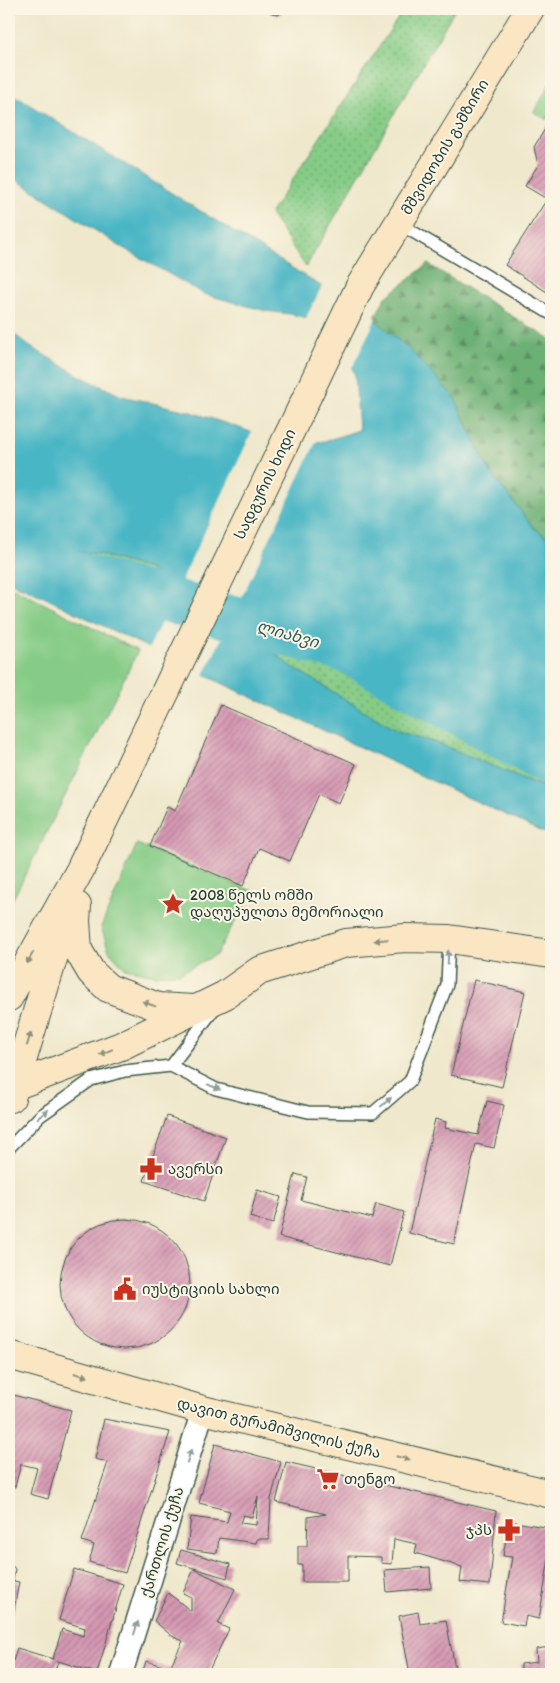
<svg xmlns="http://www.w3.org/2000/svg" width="560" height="1683" font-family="Itim,'Noto Sans Georgian',sans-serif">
  <defs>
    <pattern id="grass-dots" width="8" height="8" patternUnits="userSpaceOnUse" patternTransform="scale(1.25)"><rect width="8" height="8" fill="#86cc87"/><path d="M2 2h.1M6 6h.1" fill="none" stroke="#6da76f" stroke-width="1.8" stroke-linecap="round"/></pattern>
    <pattern id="forest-firs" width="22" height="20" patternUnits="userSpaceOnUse" patternTransform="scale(1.25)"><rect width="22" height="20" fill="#6cb074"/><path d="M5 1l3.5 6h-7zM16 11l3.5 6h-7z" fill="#589060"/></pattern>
    <pattern id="building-hatch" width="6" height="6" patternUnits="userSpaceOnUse" patternTransform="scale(1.25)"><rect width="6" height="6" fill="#d698b3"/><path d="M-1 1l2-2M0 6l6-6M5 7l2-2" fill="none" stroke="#ad7d92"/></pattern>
  </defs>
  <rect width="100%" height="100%" fill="#fcf5e5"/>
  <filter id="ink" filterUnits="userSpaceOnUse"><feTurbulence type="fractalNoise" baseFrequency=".02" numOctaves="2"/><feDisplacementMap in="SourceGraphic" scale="10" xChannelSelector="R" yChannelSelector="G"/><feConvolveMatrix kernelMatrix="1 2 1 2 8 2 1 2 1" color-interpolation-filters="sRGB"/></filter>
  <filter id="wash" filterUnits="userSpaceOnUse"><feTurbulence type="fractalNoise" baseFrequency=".0096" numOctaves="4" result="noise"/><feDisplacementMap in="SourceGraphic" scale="20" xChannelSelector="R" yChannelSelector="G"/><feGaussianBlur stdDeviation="1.12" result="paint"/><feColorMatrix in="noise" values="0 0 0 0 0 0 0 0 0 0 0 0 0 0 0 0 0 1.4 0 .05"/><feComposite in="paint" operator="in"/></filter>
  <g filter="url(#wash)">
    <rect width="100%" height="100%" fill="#efe8cc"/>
    <path fill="url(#grass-dots)" stroke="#52845e" d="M404,9h51l-149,258 -36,-53z
      M551,82v31l-4,7 -13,-8z
      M9,537l26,8 63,9 52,15 24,17 102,23 48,21 31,24 49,21 30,7 26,18 24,20 67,17v53l-114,-47 -40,-12 -103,-63 -46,-35 -104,-29 -37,-7 -74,-29 -24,-23z"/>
    <path fill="url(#forest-firs)" stroke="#467654" d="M428,264l123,76v200l-17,-12 -44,-56 -36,-75 -80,-78 11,-21z"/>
    <path fill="#86cc87" stroke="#52845e" d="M9,586l129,65 -129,256z
      M137,844l115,47 -36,64 -36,18 -26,2 -29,-7 -16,-17 -8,-24z"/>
    <path fill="#49b6c5" stroke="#347a7c" d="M9,92l365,227 36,31 44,47 36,75 44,56 17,12v197l-41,-8 -26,-9 -24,-20 -26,-18 -58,-14 -52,-38 -48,-21 -55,-8 -25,-7 -22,-8 -24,-17 -52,-15 -63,-9 -26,-8v-207l20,16 53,31 40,19 66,15 49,16 27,10 35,7 26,-3 34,-11 -4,-55 -13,-37 -20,-17 -32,-7 -24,-3 -62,-17 -86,-49 -109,-70z
      M9,545l24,23 74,29 37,7 104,29 46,35 103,63 40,12 114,47v46l-334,-155 -188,-91 -20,-8z"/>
    <path fill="#efe8cc" d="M322,286l54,32 -25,52 -11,-30 -19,-16 -16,-4z
      M253,430l11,5 35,6 18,-1 -79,165 -18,-2 -25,-6 -18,-7z
      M168,608l60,17 -25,52 -55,-27z"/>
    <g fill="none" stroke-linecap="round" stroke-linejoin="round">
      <path stroke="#49b6c5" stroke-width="45" d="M9,543l60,29 279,79 203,113"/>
    </g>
    <g id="blocks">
      <path fill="url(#building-hatch)" fill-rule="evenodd" d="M261,9h26l-9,6z
        M551,119v173l-1,2 -45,-29 42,-66 -22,-13 13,-21 -4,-18z
        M221,705l135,59 -17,39 -20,-9 -29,67 -31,-13 -16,38 -93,-40 17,-39 8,4z
        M474,980l51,12 -23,95 -51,-12z
        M487,1101l17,4 -10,43 -18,-4 -22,100 -45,-11 26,-114 11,3 -1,6 33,7z
        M167,1116l59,21 -22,64 -60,-20z
        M295,1174l12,3 -6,23 71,18 4,-14 28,8 -14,54 -111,-29z
        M257,1190l24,7 -8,27 -23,-7z
        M60 1284a65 65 0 1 1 130 0a65 65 0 1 1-130 0Z
        M9,1394l62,16 -23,89 -18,-5 7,-26 -16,-4 -6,23 -6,-1z
        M104,1419l66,13 -45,141 -36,-11 5,-17 -12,-4 26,-79 -13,-3z
        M215,1444l66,18 -10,37 -2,40h-12l-1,4 -37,-5 -2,15 -30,-4 4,-32 36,5 3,-11 -31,-8zM258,1496l-2,29 -16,-2 3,-8 9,2z
        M286,1462l210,49 -6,74 -30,-3 2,-15 -47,-14 2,-9 -23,-5 -2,25 -11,-1v-6l-33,-1v26h-46v-17h-4v-19h9l1,-29 18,-3 -50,-12z
        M509,1521l42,7v18l-12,73 -13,-3 -2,10 -23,-4 11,-65 -9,-1z
        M181,1550l49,14 -3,14 -50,-15z
        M9,1562l6,7 -2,12 6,1 -6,32 -4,-1z
        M430,1567l1,21 -44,4 -2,-22z
        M74,1569l49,15 -26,89 -39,-12 -4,13 -6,-2 -1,2h-38l8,-26 36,11 9,-30 21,7 2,-8 -26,-8z
        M194,1569l41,20 -17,35 11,5 -22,45h-12l-6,-3v3h-47l4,-13 26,8v-6l11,-22 -11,-5 -18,-15 14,-28 23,18v-14l-8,-4z
        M418,1612l2,12 26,-4 10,54h-46l-11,-58z
        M551,1647v27h-30v-10l16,-2 -1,-13z"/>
    </g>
  </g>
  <g filter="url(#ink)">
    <use href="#blocks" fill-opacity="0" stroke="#3e574b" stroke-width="1"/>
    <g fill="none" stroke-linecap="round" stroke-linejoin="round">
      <defs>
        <path id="service" d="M398,223l153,91
          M171,1066l44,-58
          M9,1148l31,-32 51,-36 34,-9 46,-5 45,23 92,23 65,1 37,-32 37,-96 2,-46"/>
        <path id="minor" d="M121,1674l82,-264"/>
        <path id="secondary" d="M77,906l-1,15 2,29 13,22 17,16 50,19 36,2
          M9,997l71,-127 280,-584 170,-277
          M9,1088l112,-42 104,-51 34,-24 87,-28 59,-5 44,1 102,15
          M11,1098l54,-179
          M9,1355l194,55 348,84"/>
      </defs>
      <use href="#service" stroke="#3e574b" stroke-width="14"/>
      <use href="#minor" stroke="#3e574b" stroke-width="25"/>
      <use href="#secondary" stroke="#3e574b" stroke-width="30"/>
      <use href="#service" stroke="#fff" stroke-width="11"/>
      <use href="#minor" stroke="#fff" stroke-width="22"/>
      <use href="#secondary" stroke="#fbe6c4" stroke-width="28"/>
    </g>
    <defs><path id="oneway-solid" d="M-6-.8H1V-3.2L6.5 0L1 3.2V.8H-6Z" transform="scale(1.25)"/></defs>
    <g fill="#8d927c">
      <use href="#oneway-solid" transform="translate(381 940) rotate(175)"/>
      <use href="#oneway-solid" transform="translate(30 958) rotate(119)"/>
      <use href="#oneway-solid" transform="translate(149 1004) rotate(-159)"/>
      <use href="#oneway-solid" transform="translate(29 1039) rotate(-73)"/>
      <use href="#oneway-solid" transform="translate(106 1052) rotate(158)"/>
      <use href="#oneway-solid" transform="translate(81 1375) rotate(16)"/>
      <use href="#oneway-solid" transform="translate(403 1458) rotate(13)"/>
    </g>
    <g fill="#8f9e9a">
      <use href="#oneway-solid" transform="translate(448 957) rotate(-88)"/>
      <use href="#oneway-solid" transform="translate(214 1087) rotate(23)"/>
      <use href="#oneway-solid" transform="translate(386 1102) rotate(-41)"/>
      <use href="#oneway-solid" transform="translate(43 1114) rotate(-38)"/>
      <use href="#oneway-solid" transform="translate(189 1456) rotate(-73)"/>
      <use href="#oneway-solid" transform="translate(136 1628) rotate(-73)"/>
    </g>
  </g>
  <defs>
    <symbol id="sight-bare" viewBox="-9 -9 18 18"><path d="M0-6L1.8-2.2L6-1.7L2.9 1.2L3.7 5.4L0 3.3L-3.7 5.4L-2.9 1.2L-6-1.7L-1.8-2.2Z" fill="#c8321e" stroke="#fcf5e5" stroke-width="2.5" paint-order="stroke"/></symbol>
    <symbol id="pharmacy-bare" viewBox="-9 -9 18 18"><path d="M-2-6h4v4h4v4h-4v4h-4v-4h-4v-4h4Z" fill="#c8321e" stroke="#fcf5e5" stroke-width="2.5" paint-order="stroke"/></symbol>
    <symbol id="civic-bare" viewBox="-9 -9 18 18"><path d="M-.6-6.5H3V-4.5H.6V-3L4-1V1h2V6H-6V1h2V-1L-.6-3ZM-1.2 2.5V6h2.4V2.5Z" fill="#c8321e" stroke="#fcf5e5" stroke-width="2.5" paint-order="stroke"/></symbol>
    <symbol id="supermarket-bare" viewBox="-9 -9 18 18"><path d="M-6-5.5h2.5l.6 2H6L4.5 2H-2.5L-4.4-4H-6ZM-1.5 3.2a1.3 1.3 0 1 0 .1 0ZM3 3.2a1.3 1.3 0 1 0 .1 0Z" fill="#c8321e" stroke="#fcf5e5" stroke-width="2.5" paint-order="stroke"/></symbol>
  </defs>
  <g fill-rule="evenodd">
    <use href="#sight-bare" x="157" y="888" width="32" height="32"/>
    <use href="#pharmacy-bare" x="135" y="1153" width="32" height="32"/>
    <use href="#civic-bare" x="109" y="1273" width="32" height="32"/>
    <use href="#supermarket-bare" x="312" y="1463" width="32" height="32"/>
    <use href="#pharmacy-bare" x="493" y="1514" width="32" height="32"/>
  </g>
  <g text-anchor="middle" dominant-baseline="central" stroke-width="4" stroke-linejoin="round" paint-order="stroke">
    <g font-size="15" fill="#1f3d34" stroke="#fcf5e5">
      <text transform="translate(445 147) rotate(-59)">მშვიდობის გამზირი</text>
      <text transform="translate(265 484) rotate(-64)">სადგურის ხიდი</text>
      <text transform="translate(279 1428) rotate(14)">დავით გურამიშვილის ქუჩა</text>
      <text transform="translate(162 1542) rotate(-73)">ქართლის ქუჩა</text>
    </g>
    <g font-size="15" fill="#1f3d34" stroke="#fcf5e5" text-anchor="start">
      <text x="190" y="895">2008 წელს ომში<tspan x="190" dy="17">დაღუპულთა მემორიალი</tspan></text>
      <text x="168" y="1169">ავერსი</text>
      <text x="142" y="1289">იუსტიციის სახლი</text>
      <text x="344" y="1479">თენგო</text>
      <text x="492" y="1530" text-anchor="end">ჯპს</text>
    </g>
    <g font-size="16" font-style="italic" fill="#2a5b58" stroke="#fcf5e5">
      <text transform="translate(288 634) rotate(16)">ლიახვი</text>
    </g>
  </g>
  <rect width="560" height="1683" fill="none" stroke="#fcf5e5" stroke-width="30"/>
</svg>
